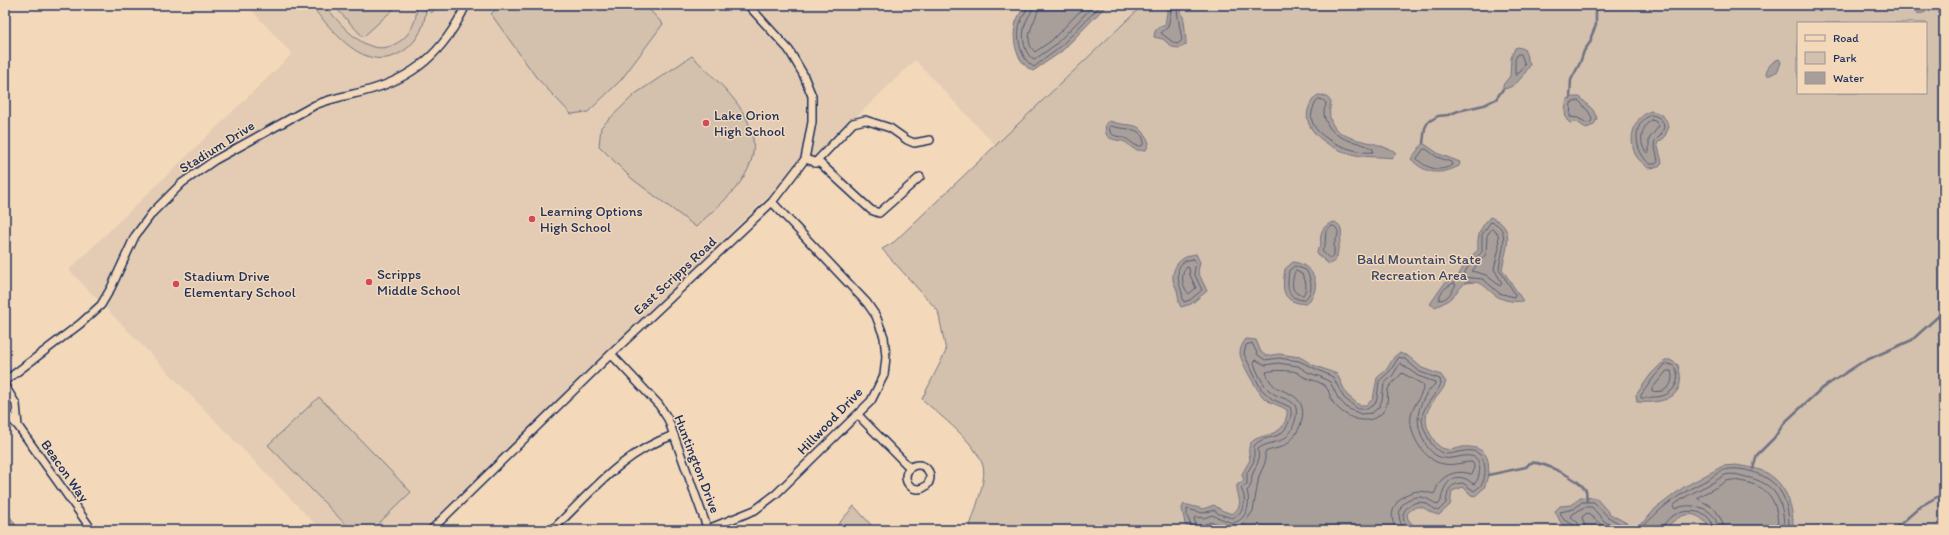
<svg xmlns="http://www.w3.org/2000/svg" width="1949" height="535" font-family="Itim,sans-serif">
  <rect width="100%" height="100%" fill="#f3d9ba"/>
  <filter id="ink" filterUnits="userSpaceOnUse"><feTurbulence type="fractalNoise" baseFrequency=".025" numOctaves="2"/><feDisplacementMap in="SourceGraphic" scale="8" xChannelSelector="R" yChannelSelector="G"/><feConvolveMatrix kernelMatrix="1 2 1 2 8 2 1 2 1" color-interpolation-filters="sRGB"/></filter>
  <g filter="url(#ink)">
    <path fill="#e3ccb3" d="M247,5h896l-147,141 -81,-86 -99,96 -28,21 -365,353h-102l-252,-260 223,-216z"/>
    <path fill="#d3c0ad" stroke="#777886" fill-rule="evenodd" d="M310,5h14c20,22 49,63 82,31 7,-8 12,-20 10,-31l23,1 -8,7 -5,-5c-1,18 -7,31 -21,42 -40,28 -72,-20 -95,-45z
      M333,5h65l-35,32z
      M500,5h145l18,19 -42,56 -33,32 -17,2 -35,-37 -45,-63z
      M1143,5h801v525h-977l2,-1c4,-13 18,-50 14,-63 -8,-25 -42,-49 -61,-67l24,-48 -8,-40 -56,-62 12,-7zM1798,23h128v70h-128z
      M692,56c35,35 87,75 47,128 -12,16 -29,29 -43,43l-65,-49 -32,-32 2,-19 34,-33z
      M319,397l92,95 -39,38h-21l-83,-85z
      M854,506l19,21 6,3h-46z"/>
    <path fill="#a99f9a" stroke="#707282" d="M1025,5h82l-46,47 -28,19c-17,-8 -22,-32 -17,-49 2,-6 6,-12 9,-17z
      M1168,5h13c-1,7 2,10 3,16 1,8 2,17 2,24l-7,3 -7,-1 -9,-8 -9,-2 1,-6 5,-5h5z
      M1911,5h18v3c-3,5 -7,6 -12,5z
      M1518,47l6,2 6,16c-6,10 -14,23 -27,24v-4l7,-9 1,-18 4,-10z
      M1779,59l2,3 -3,9 -8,4h-4c0,-7 6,-14 13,-16z
      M1318,95l8,1 5,6c-7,28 13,35 36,40 8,1 19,6 27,9l2,3 -4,4c-13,-2 -27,0 -40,-4 -19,-4 -50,-22 -44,-44 2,-6 4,-11 10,-15z
      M1574,97h6l13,13 4,8 -3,7 -8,3 -9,-6 -7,1 -4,-4 -1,-8 2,-12z
      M1651,111c10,2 15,6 18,16l-5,11 -7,5 5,19 -3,5 -11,1c-4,-4 -10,-8 -13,-14 -7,-17 -1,-37 16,-43z
      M1110,121c21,8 29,-3 39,22l-3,7c-16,2 -14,-6 -24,-9 -11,-2 -19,-2 -16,-18z
      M1423,143l16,11 21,8 -1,4c-18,9 -33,9 -48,-7z
      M1490,217c27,10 16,31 12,52l21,32c-9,1 -20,0 -28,-6 -12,-9 -12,-15 -30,-12 -11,11 -14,18 -30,24l-5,-3 14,-20 14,-8 10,-17 10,-9c-1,-15 2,-22 12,-33z
      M1335,222l5,4c3,10 1,9 -1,19 -3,9 1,15 -10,19l-12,-10 1,-6 3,-3c-2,-12 2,-21 14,-23z
      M1196,254l4,8 -2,10 9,19 -16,13 -10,3c-3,-5 -2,-7 -3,-12 0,-5 -4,-10 -5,-15 -1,-15 9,-24 23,-26z
      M1293,262c23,3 30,27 13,42 -25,-2 -24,-14 -21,-35z
      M1246,339l10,1 5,12 5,4 13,-2 21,3 13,8 24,9 10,21 12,10h7l7,-6 4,-21 10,-9 7,-12 5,-4 9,3 14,12 19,7 5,7c-4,13 -20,22 -20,37 0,7 3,13 6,18 3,5 7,11 13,12 6,2 13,-1 18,-2 29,-2 29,20 21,41l-9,8 -4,-1 -8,-8 -11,4 -2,14 -11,10c-14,-2 -18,-17 -32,-1l1,5 9,11h-227l-5,-6 -3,-16 2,-4 19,5 11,-4 7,5 11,4c14,-10 4,-17 5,-29l7,-4 -2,-7 8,-14c0,-4 -2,-8 -1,-12 2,-16 29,-8 36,-26 1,-4 3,-8 2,-12 -7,-5 -15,-6 -22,-11 -6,-5 -25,-38 -25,-46 0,-5 3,-10 6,-14z
      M1665,360h5l8,5c10,32 -13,39 -41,37l-1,-7 15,-21z
      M1736,465c10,2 22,3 31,8 20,12 27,35 26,57h-85l1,-3c-13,-20 -31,-14 -44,3h-92l-12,-7 -6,-12 5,-5 12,-1 8,-8 16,1 14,16 24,13 11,-6 10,-12 29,-22 39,-21z
      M5,509l14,21h-14z"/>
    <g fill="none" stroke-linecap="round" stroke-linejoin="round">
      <path stroke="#545c76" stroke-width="1" d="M1028,5c-1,6 -6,12 -8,18 -4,14 0,36 14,44l24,-18 43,-44
        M1033,5c0,7 -5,11 -7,17 -5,12 -3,31 8,38l21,-15 39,-40
        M1039,5c-1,15 -19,33 -4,47l16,-11 35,-36
        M1172,5l-4,22 -7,6 13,10 4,1 4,-4c-1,-7 -6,-30 -5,-35
        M1518,54h3l4,11 -9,11 -1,-2v-14z
        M1319,99l4,1 3,3c0,3 -2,6 -2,9 0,6 2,10 5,15 12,16 29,13 44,22v3c-18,3 -68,-16 -61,-40 1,-5 3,-9 7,-13z
        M1579,101l10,11 3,7 -1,3 -4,1 -9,-5 -8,-1 1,-14z
        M1651,115c7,1 12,4 13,12l-3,8 -7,7 4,19 -2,3h-6c-15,-11 -20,-41 1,-49z
        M1651,120l4,1 4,5 -10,13v13l-2,1c-9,-9 -6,-26 4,-33z
        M1112,126c13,5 30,-1 32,17l-2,3c-9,1 -11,-6 -18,-8 -7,-3 -14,0 -15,-11z
        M1424,149h2l11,8 14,5 1,3c-12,8 -26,3 -35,-6z
        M1491,222c22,5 9,34 8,47l16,25 -1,3 -15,-4 -16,-14 -21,-2 9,-15 11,-10v-17z
        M1334,226c8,6 2,12 0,19 0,3 0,7 0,10l-4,4 -8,-8 3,-6 1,-14 4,-4z
        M1492,229l6,5 1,14 -5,21 8,14 -2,3 -14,-11 -14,-4 14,-17 1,-18z
        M1193,259l3,4 -2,10 8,17 -12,10 -6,2c-2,-3 -1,-6 -2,-9 -4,-13 -10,-32 11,-34z
        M1295,266l11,4c6,10 8,23 -2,30 -18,-1 -17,-14 -15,-29z
        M1187,267l2,1 1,7 6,13 -7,6c-6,-6 -10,-20 -2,-27z
        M1296,271l6,3c4,7 6,14 1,21 -13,-1 -11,-12 -9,-21z
        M1454,283l2,2c-5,7 -8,15 -17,15 0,-8 8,-14 15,-17z
        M1666,364c17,-2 17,33 -12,33 -5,0 -8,2 -13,1v-3l13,-18z
        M1667,371h4c4,13 -5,23 -19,20v-2z
        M1193,530l-6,-14v-7l16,4 11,-3 5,4 13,4c8,-2 14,-13 12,-21 0,-3 -2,-6 -3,-9l6,-4v-11l7,-12v-15c12,-14 28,-2 36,-27 1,-4 2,-7 0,-12l-18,-8 -11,-10 -17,-35 2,-9 6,-2 6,12 7,5 14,-2 20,3 34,16 11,21 14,11h9l8,-5 2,-5 2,-18 11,-10 9,-14 6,2 15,13 20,7 1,5c-12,23 -29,27 -11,57 3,6 9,12 16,13 10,0 21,-6 30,-2 11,5 11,25 5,33 -1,2 -5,4 -7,6l-11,-8c-15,1 -15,8 -17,20l-8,8c-4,-2 -7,-5 -11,-7 -9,-5 -22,1 -24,11l1,6 8,9
        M1198,530l-4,-11 1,-2 9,1 8,-3 20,8c15,-2 19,-20 15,-32 7,-8 3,-11 6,-18 6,-14 6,-9 5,-24 8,-7 20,-5 28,-12 5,-4 7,-10 9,-16 7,-25 -13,-19 -25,-30 -6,-4 -15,-22 -16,-29l2,-2 9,5 13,-2 20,3 11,7 10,3 11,6 8,16 9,10 14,6 11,-1 7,-6 3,-7 2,-16 9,-9 7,-12 18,13 17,6v2c-18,18 -22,37 -10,59 4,7 10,14 19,15 9,2 21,-5 30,-1 9,4 6,23 0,27 -3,-1 -5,-4 -8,-5 -16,-7 -24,10 -25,22l-3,4c-6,-3 -10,-7 -17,-8 -21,-1 -28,19 -16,33
        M1204,530l1,-6 7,-2 20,7 11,-4 10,-14 6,-35 6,-13v-11c6,-3 14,-3 20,-7 14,-9 26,-36 10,-48 -14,-10 -22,-5 -29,-25 5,-2 25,-2 30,0 3,1 5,4 8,5 7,3 16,4 22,10 3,3 4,10 6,14 11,16 34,27 50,12 9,-10 3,-18 7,-26 3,-4 10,-10 13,-14l22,12c-1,9 -11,20 -13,31 -3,18 14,46 33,48 9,2 18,-2 28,-2l2,3 -1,8 -2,1c-11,-4 -25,-1 -32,9 -2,3 -3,8 -5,11 -5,-1 -10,-3 -15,-3 -20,1 -35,22 -22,39
        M1575,530l-1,-5 -10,-5 -4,-8 14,-3 8,-7h12l14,15 23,13
        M1580,530l-2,-7 -8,-7 14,-9h8l12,14 15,9
        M1586,530l-4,-13 5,-4 21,17
        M1638,530c9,-6 14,-13 22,-20 15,-13 31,-22 49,-31 5,-3 10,-8 15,-9 13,-4 34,2 44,9 18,12 21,31 21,51
        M1663,530c2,-25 54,-25 49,0
        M1717,530c3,-22 -27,-29 -42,-21l-2,-3c11,-10 26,-16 39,-23 4,-2 9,-6 13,-8 7,-2 15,0 21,2 30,6 38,24 38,53
        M1724,530l-2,-9 -7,-12 -18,-11c5,-4 11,-6 16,-9 5,-2 9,-6 14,-8 5,-2 12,0 18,1 27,6 33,22 33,48"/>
      <path stroke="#707282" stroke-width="2.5" d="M1570,98l1,-18 9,-17 4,-12 7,-10v-4l5,-12v-18l7,-2
        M1423,143l2,-15 3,-6 10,-6 10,-1 10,-4 26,-6 12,-6 7,-10
        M1753,469l4,-14 17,-17 11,-16 36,-33 41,-27 50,-22 32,-29
        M1488,475l38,-8 4,-4c10,-3 52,17 56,28 1,3 0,7 1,10
        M1890,530l6,-2 25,-22 23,-13"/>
      <defs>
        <path id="minor" d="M805,159l16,5 50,46 8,3 41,-36
          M815,163l38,-40 12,-3 25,8 17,12 7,3 16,-3
          M611,354l48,51 9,14 40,111
          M5,381l75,-57 21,-19 10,-17 24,-52 18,-24 29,-29 33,-23 100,-55c17,-7 30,-9 47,-13 52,-13 82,-40 104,-87
          M5,386l11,18 2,22
          M5,412l13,14 74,104
          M858,415l52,53
          M906 477a12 12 0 1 1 24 0a12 12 0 1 1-24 0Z
          M708,529l47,-19 21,-16 95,-93 13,-26 2,-18 -2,-20 -8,-21 -9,-13 -95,-101
          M431,530l180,-176 161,-152 33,-43 7,-37v-26l-9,-22 -14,-24 -41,-45
          M552,530c39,-37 69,-77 122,-95"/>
      </defs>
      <use href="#minor" stroke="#1b2f5e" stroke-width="10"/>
      <use href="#minor" stroke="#f3d9ba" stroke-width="7"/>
    </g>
  </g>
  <g fill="#d1495b" stroke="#f3d9ba" stroke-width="1.5">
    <circle cx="706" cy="123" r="4"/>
    <circle cx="532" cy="219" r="4"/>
    <circle cx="369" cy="282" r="4"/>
    <circle cx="176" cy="284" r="4"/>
  </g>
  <g text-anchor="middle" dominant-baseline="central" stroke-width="3" stroke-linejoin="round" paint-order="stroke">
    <g font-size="14" fill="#1b2f5e" stroke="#f3d9ba" text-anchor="start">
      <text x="714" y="115">Lake Orion<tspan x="714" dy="16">High School</tspan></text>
      <text x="540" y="211">Learning Options<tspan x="540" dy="16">High School</tspan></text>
      <text x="377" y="274">Scripps<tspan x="377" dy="16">Middle School</tspan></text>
      <text x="184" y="276">Stadium Drive<tspan x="184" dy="16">Elementary School</tspan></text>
    </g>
    <g font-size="14" fill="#1b2f5e" stroke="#f3d9ba">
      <text transform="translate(217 147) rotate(-32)">Stadium Drive</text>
      <text transform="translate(675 276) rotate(-43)">East Scripps Road</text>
      <text transform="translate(830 421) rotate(-46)">Hillwood Drive</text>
      <text transform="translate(697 464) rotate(69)">Huntington Drive</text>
      <text transform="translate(65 471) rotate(55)">Beacon Way</text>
    </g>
    <g font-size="14" fill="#37456a" stroke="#f3d9ba">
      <text x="1419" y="259">Bald Mountain State<tspan x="1419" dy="16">Recreation Area</tspan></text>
    </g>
  </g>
  <rect width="1949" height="535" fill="none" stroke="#f3d9ba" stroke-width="20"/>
  <rect x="10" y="10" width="1929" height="515" fill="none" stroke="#1b2f5e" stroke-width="1.5" filter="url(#ink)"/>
  <rect x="1797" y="22" width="130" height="72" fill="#f3d9ba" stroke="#9d9595"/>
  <rect x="1805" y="35" width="20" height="6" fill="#f3d9ba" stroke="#9d9595"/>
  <text x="1833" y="42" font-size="12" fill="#1b2f5e">Road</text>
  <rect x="1805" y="52" width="20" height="12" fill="#d3c0ad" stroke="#9d9595"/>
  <text x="1833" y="62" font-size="12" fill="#1b2f5e">Park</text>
  <rect x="1805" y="72" width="20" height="12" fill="#a99f9a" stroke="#9d9595"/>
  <text x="1833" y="82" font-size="12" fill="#1b2f5e">Water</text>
</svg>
